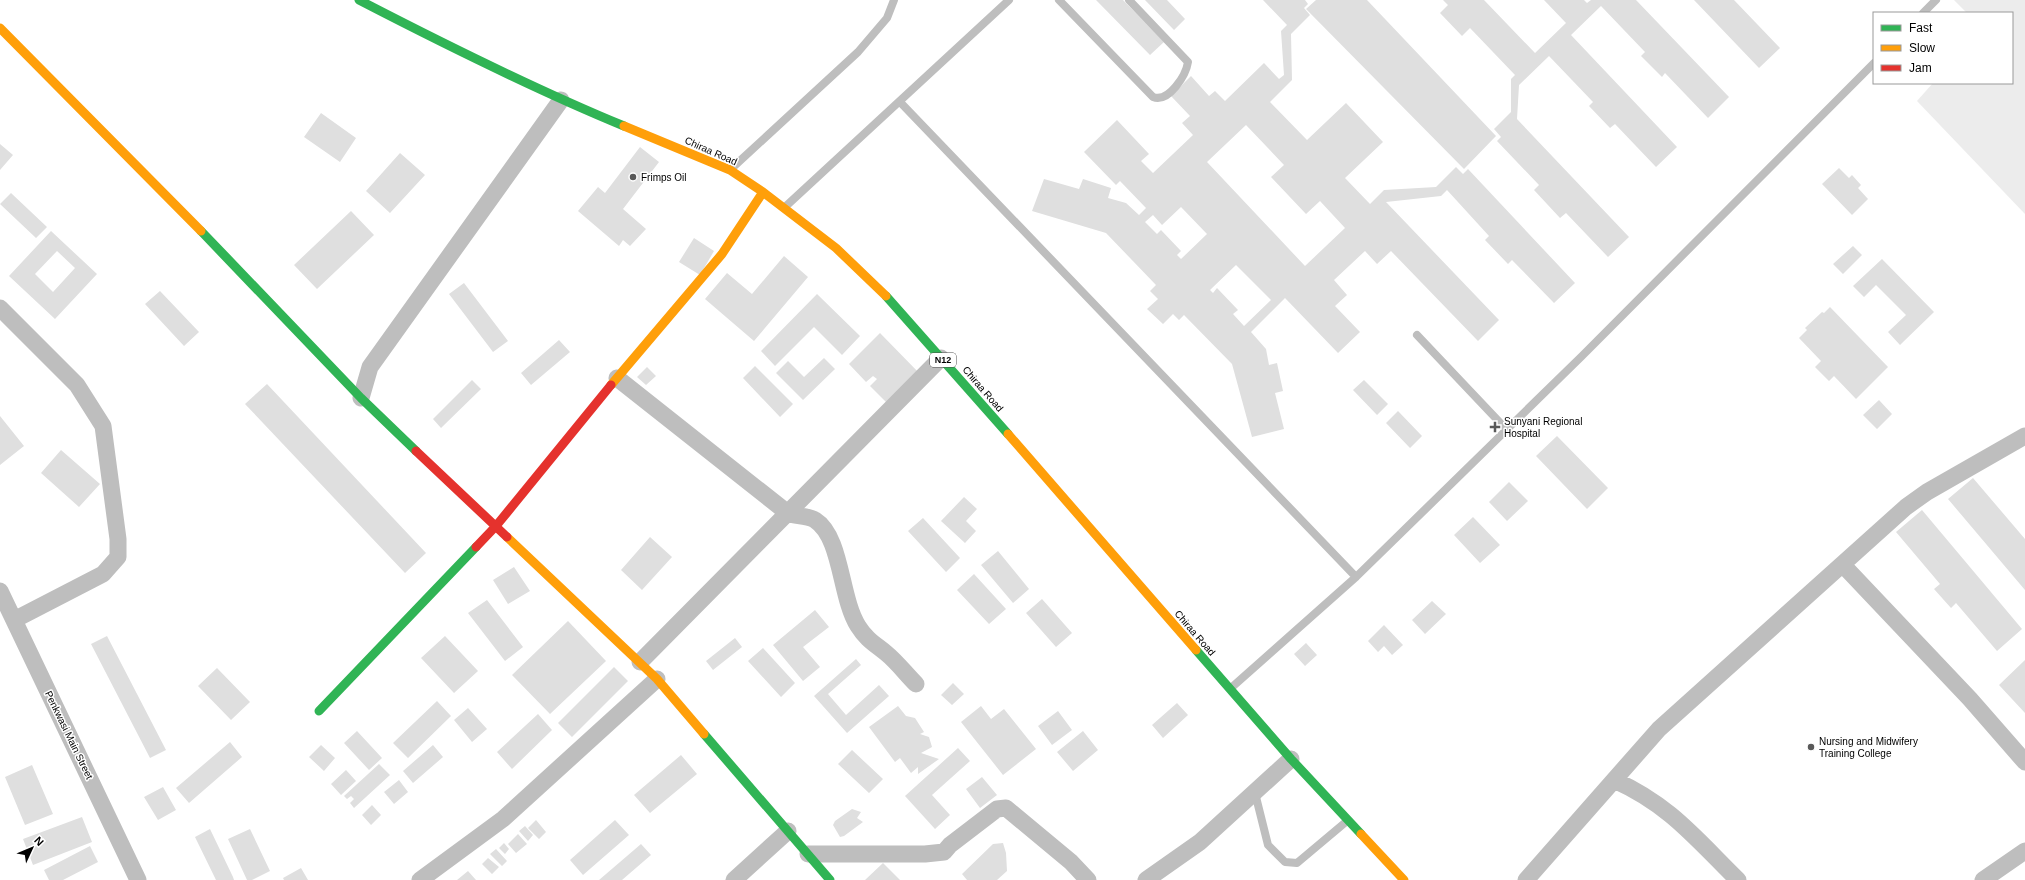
<svg xmlns="http://www.w3.org/2000/svg" width="2025" height="880" font-family="Arial,sans-serif">
  <rect width="100%" height="100%" fill="#fff"/>
  <path fill="#ececec" d="M1954,0h71v214l-108,-113 16,-18h79v-70h-45z"/>
  <path fill="#dfdfdf" fill-rule="evenodd" d="M1096,0h27l41,42 -14,13z
    M1145,0h22l18,19 -11,11z
    M1263,0h42l3,4 -4,4 6,7 -19,19 1,46 -22,22 37,38 39,-37 37,39 -38,36 25,26 14,-14 52,-3 20,-20 7,7 5,-5 107,114 -21,20 -42,-43 -4,4 -23,-24 4,-4 -42,-46 -6,6 -55,6 113,118 -21,21 -87,-90 -14,13 -12,-13 -31,29 13,15 -12,11 25,26 -22,21 -53,-55 -34,34 15,17 3,16 8,-2 6,28 -8,2 9,36 -32,8 -20,-73 -48,-49 -5,5 -6,-6 -10,10 -16,-15 11,-10 -8,-8 6,-6 -50,-52 -74,-22 12,-32 35,10 4,-10 28,9 -3,10 18,5 13,12 7,-7 -26,-27 -4,4 -32,-33 33,-32 32,34 -8,7 12,12 40,-38 -11,-12 8,-7 -19,-20 20,-20 18,20 6,-5 10,10 39,-38 15,16 5,-4 -3,-44 6,-6zM1246,125l38,40 -13,12 35,37 14,-13 25,27 -40,38 -98,-104zM1181,207l26,27 -26,25 -4,-4 4,-4 -20,-21 -4,4 -12,-12 8,-7 9,10zM1236,265l35,35 -27,26 -11,-12 5,-4 -21,-22 -4,5 -3,-3z
    M1316,0h51l129,136 -32,33 -158,-160z
    M1443,0h41l51,53 31,-30 -22,-23h40l3,3 4,-3h45l93,97 -21,21 -43,-45 -3,4 -21,-21 4,-4 -44,-46 -30,29 106,112 -21,20 -41,-43 -5,4 -21,-22 4,-4 -44,-46 -30,29 -2,34 112,118 -21,20 -42,-44 -6,5 -26,-28 5,-5 -42,-44 4,-4 -7,-8 17,-17v-33l4,-4 -45,-47 -8,8 -22,-23 8,-8z
    M1694,0h40l46,48 -21,20z
    M321,113l35,25 -16,24 -36,-25z
    M0,144l13,11 -13,15z
    M640,147l19,15 -36,47 23,20 -16,17 -7,-6 -4,6 -41,-35 20,-24 7,6z
    M400,153l25,22 -35,38 -24,-22z
    M1839,168l10,10 3,-3 9,10 -3,3 10,11 -16,16 -30,-31z
    M11,193l36,34 -11,11 -36,-34z
    M351,211l23,24 -57,54 -23,-24z
    M51,231l46,43 -42,45 -46,-43zM57,251l18,17 -22,24 -18,-18z
    M694,238l20,13 -14,24 -21,-13z
    M1853,246l9,9 -19,19 -10,-10z
    M784,256l24,21 -54,64 -49,-42 22,-26 25,21z
    M1882,259l52,53 -34,33 -12,-13 18,-17 -30,-30 -12,12 -11,-11z
    M464,283l44,58 -15,11 -44,-58z
    M160,291l39,41 -15,14 -39,-42z
    M817,294l43,42 -18,19 -28,-28 -39,39 -14,-15z
    M1830,307l58,60 -32,32 -22,-23 -5,5 -14,-14 6,-6 -22,-23 8,-8 -2,-2 17,-16 2,1z
    M880,333l42,43 -32,30 -20,-20 7,-7 -4,-3 -7,6 -17,-18z
    M559,340l11,12 -39,33 -10,-12z
    M824,358l11,11 -32,31 -27,-27 12,-12 16,16z
    M755,366l38,38 -13,13 -37,-39z
    M647,367l9,9 -10,9 -9,-8z
    M472,380l9,9 -40,39 -8,-9z
    M1364,380l24,24 -11,11 -24,-25z
    M267,384l159,169 -21,20 -160,-169z
    M1879,400l13,14 -15,15 -14,-14z
    M1398,411l24,25 -12,12 -24,-25z
    M0,416l24,30 -24,19z
    M1557,436l51,52 -21,21 -51,-53z
    M61,450l39,34 -21,23 -38,-34z
    M1973,478l52,61v51l-77,-91z
    M1509,482l19,19 -21,20 -18,-19z
    M964,497l13,12 -11,12 10,10 -11,12 -24,-22z
    M1922,510l100,119 -25,22 -41,-48 -5,5 -17,-19 6,-5 -44,-52z
    M1473,517l27,28 -20,18 -26,-28z
    M923,518l37,40 -14,14 -38,-41z
    M650,537l22,20 -30,33 -21,-20z
    M998,551l31,38 -16,14 -32,-38z
    M514,567l16,24 -22,13 -15,-24z
    M974,574l32,35 -17,15 -32,-34z
    M1042,599l30,34 -16,14 -30,-34z
    M487,600l36,47 -18,14 -37,-48z
    M1432,601l14,13 -21,20 -13,-14z
    M815,610l14,17 -26,20 17,20 -17,14 -30,-36z
    M568,621l38,40 -56,53 -38,-39z
    M1384,625l19,20 -11,10 -8,-9 -6,6 -10,-11z
    M107,636l59,114 -16,8 -59,-114z
    M445,636l33,35 -24,22 -33,-35z
    M735,638l7,9 -29,23 -7,-9z
    M1306,643l11,12 -12,11 -11,-12z
    M763,648l32,35 -14,14 -33,-36z
    M856,659l5,6 -33,29 18,21 33,-30 10,11 -42,37 -33,-37z
    M2025,660v53l-26,-28z
    M614,667l14,14 -56,56 -14,-14z
    M217,668l33,34 -19,18 -33,-34z
    M953,683l11,11 -12,11 -11,-10z
    M437,701l14,15 -43,42 -15,-15z
    M1177,703l11,12 -25,23 -11,-13z
    M898,706l8,10 9,2 9,14 -4,2 9,3 3,10 -11,6 18,6 -21,15v-7l-7,6 -11,-15 -5,4 -26,-35z
    M981,706l10,13 13,-10 32,40 -33,26 -42,-53z
    M468,708l19,21 -15,13 -18,-22z
    M1058,711l14,19 -20,15 -14,-19z
    M538,714l14,16 -40,39 -15,-17z
    M357,731l25,27 -13,12 -25,-27z
    M1083,731l15,19 -25,21 -16,-19z
    M230,742l12,15 -53,46 -13,-15z
    M321,745l14,13 -11,13 -15,-14z
    M433,745l10,12 -30,26 -10,-12z
    M958,748l12,13 -38,34 18,20 -15,14 -30,-33z
    M852,750l31,29 -14,14 -31,-29z
    M681,755l16,19 -47,39 -16,-18z
    M379,764l11,11 -36,33 -4,-5 4,-4 -3,-3 -4,3 -3,-3z
    M32,765l21,49 -28,11 -20,-48z
    M346,770l10,11 -15,14 -10,-11z
    M982,777l15,18 -17,13 -14,-19z
    M399,780l9,12 -14,12 -10,-12z
    M163,787l13,23 -18,10 -14,-23z
    M372,805l9,10 -10,10 -9,-10z
    M852,809l9,3 -4,6 6,4 -19,14 -4,1 -7,-12 2,-4z
    M82,817l10,25 -59,23 -10,-26z
    M536,820l10,12 -7,7 -11,-11z
    M615,820l14,15 -46,40 -13,-15z
    M525,826l8,9 -5,6 -9,-10z
    M210,829l23,48 1,3h-18l-21,-43z
    M250,829l20,42 -18,9h-5l-19,-41z
    M518,834l9,10 -11,9 -8,-9z
    M504,843l5,6 -4,5 -6,-6z
    M1003,843l3,10 1,18 -10,9h-30l-5,-6 31,-30z
    M641,844l10,11 -29,25h-23z
    M90,846l8,16 -35,18h-14l-5,-10z
    M496,849l11,12 -5,5 -12,-12z
    M488,858l11,9 -7,7 -10,-10z
    M883,863l17,17h-35z
    M301,868l7,12h-24l-1,-2z
    M468,871l8,9h-19z"/>
  <g fill="none" stroke-linecap="round" stroke-linejoin="round">
    <path stroke="#bebebe" stroke-width="8" d="M1059,0l94,97c16,6 33,-22 35,-35l-59,-62
      M1923,13l13,-13
      M900,102l456,475
      M731,169l127,-117 29,-34 7,-18
      M785,207l224,-207
      M1417,335l89,94
      M1231,688l125,-111 226,-221 292,-293
      M1255,793l13,52 17,17 12,1 50,-42"/>
    <path stroke="#bebebe" stroke-width="17" d="M0,308l77,77 26,41 15,113v18l-15,17 -89,46
      M617,378l172,136c8,2 20,2 26,6 27,17 25,78 43,106 8,13 17,18 28,27 11,9 20,21 30,31
      M361,398l9,-31 191,-267
      M1843,565l127,134 55,63
      M0,591l138,289
      M640,662l301,-304
      M1614,780c56,25 82,59 124,100
      M808,854h117l19,-2 6,-7 47,-36 9,-1 65,54 17,18
      M420,880l83,-61 154,-140
      M734,880l54,-49
      M1146,880l54,-38 91,-83
      M1526,880l133,-151 247,-222 21,-15 98,-56
      M1983,880l42,-29"/>
    <path stroke="#30b455" stroke-width="9" d="M359,0c87,45 175,89 265,126
      M201,231l160,167 55,53
      M886,296l122,138
      M1196,650l95,109 70,75
      M319,711l157,-164
      M704,734l126,146"/>
    <path stroke="#ff9f0a" stroke-width="9" d="M0,28l201,203
      M624,126l106,44 33,22 73,56 50,48
      M611,385l111,-131 41,-62
      M1008,434l188,216
      M507,537l150,142 47,55
      M1361,834l43,46"/>
    <path stroke="#e5322d" stroke-width="9" d="M416,451l91,86
      M476,547l20,-21 115,-141"/>
  </g>
  <g fill="#595959" stroke="#fff" stroke-width="1.5">
    <circle cx="633" cy="177" r="4"/>
    <path d="M1493 421h4v4h4v4h-4v4h-4v-4h-4v-4h4z"/>
    <circle cx="1811" cy="747" r="4"/>
  </g>
  <g text-anchor="middle" dominant-baseline="central" stroke-width="3" stroke-linejoin="round" paint-order="stroke">
    <rect fill="#fff" stroke="#4c4c4c" stroke-width="1" x="930" y="353" width="26" height="14" rx="3"/>
    <g font-size="9" font-weight="bold" fill="#000">
      <text x="943" y="360">N12</text>
    </g>
    <g font-size="10" fill="#000" stroke="#fff">
      <text transform="translate(711 151) rotate(24)">Chiraa Road</text>
      <text transform="translate(983 389) rotate(49)">Chiraa Road</text>
      <text transform="translate(1195 633) rotate(49)">Chiraa Road</text>
      <text transform="translate(69 735) rotate(64)">Penkwasi Main Street</text>
    </g>
    <g font-size="10" fill="#000" stroke="#fff" text-anchor="start">
      <text x="641" y="177">Frimps Oil</text>
      <text x="1504" y="421">Sunyani Regional<tspan x="1504" dy="12">Hospital</tspan></text>
      <text x="1819" y="741">Nursing and Midwifery<tspan x="1819" dy="12">Training College</tspan></text>
    </g>
  </g>
  <rect x="1873" y="12" width="140" height="72" fill="#ffffff" stroke="#999999"/>
  <rect x="1881" y="25" width="20" height="6" fill="#30b455" stroke="#999999"/>
  <text x="1909" y="32" font-size="12" fill="#000000">Fast</text>
  <rect x="1881" y="45" width="20" height="6" fill="#ff9f0a" stroke="#999999"/>
  <text x="1909" y="52" font-size="12" fill="#000000">Slow</text>
  <rect x="1881" y="65" width="20" height="6" fill="#e5322d" stroke="#999999"/>
  <text x="1909" y="72" font-size="12" fill="#000000">Jam</text>
  <g transform="translate(32 848) rotate(46)" stroke="#ffffff" stroke-width="3" paint-order="stroke">
  <path d="M0-3L7 15L0 10L-7 15Z" fill="#000000"/>
  <text y="-6" font-size="11" font-weight="bold" text-anchor="middle" fill="#000000">N</text>
  </g>
</svg>
